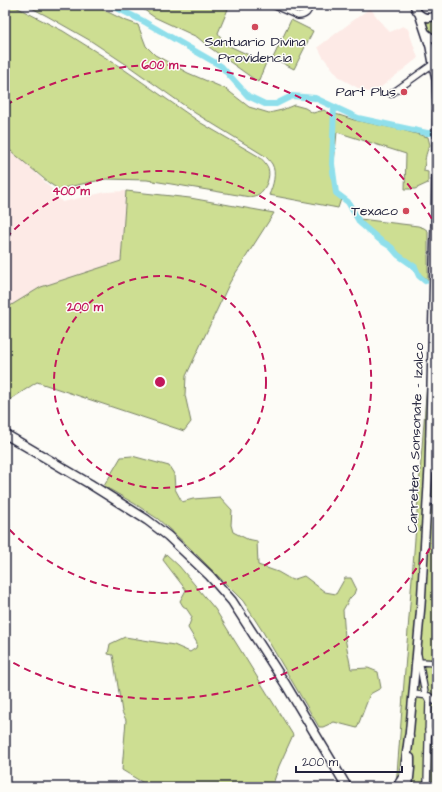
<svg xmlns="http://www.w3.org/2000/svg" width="442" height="792" font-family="'Architects Daughter',sans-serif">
  <rect width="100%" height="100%" fill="#fdfcf7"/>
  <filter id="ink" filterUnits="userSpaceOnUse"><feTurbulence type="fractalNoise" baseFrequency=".025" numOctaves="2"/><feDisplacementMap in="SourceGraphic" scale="8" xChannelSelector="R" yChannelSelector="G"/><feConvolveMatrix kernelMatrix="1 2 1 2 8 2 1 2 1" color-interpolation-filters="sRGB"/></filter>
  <g filter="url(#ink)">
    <path fill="#fdeae6" d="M370,8l13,17 7,7 13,-6 5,3 10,29 -42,33 -11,1 -25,-14 -17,-21 -5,-10z
      M5,146l25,21 26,26 6,9 44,-10 20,-1 -5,70 -80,26 -36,22z"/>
    <path fill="#cdde92" stroke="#788066" d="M5,5h7l51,26 59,37 79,55 57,33c4,3 8,7 10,12 3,8 -2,21 -9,26 -3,2 -6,2 -9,3l-103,-17 -41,-1 -48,10 -9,-6 -44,-37v-114l2,-1 -2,-4z
      M26,5h68l30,15 14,5 8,21 9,9 33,18 38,16 23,18 20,6 13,-3 12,-5 11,3 8,5 11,-3 4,3 11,2 15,5 44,9 30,8 2,8c-5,9 -5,16 -6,26l4,1v11l-13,6h-10l1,-35 -69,-22 -3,31 3,28 5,5 -4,12 -69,-13c4,-9 8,-22 3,-31 -2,-3 -5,-6 -7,-8l-70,-43 -65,-46 -39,-26 -44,-25z
      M141,5h78l9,4 -10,24 7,11 41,19 -8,19 -49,-35 -12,-10 -43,-20 -14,-10z
      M436,5h1v782h-41l35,-457 4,-300v7l-6,-4 -5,-13 12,1v-8l-3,-3z
      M291,20l22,11 -19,38 -21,-11z
      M126,191l64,7 84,15 -44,69 -44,94 -1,19 6,27 -7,9 -147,-49 -32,21v-94l36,-22 80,-26z
      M360,219l58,7 6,2 4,3v49l-8,-6 -4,-8 -17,-11 -8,-9 -10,-6z
      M132,456l37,10 5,8 1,15 7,13 11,-3 27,-2 12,13 -1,15 2,7 14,7 10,2 1,24 20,7 14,8 12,-4 21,16 11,2 9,-16h6l5,10 -2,6 -4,4 -7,12 2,28 6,31 17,-1 10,4 3,16 -11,6 -13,34 -23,-6 -11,5h-4l-56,-95 -20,-31 -55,-55 -30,-27 -23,-15 -31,-18 17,-29z
      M166,554l13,12 36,43 78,126 -14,31 -7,21h-122l-28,-17 4,-50 -4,-8 -9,-57 -5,-1 2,-10 15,-7 49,8 16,7 6,-4 1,-5 -9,-15 4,-11 -6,-9 -3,-2 -3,-5 6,-11 -23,-30z"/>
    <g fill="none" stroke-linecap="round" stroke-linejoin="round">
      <path stroke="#8fdfeb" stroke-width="6" d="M111,5l32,16 78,45 27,30 17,8h11l16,-8 23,2 43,20 69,15h10
        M334,107l-2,57 4,29 12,9 12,21 20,17 11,7 7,8 17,12 4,9 6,5"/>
      <defs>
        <path id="minor" d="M273,5l25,11c8,0 10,-4 13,-11
          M391,94l42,-30
          M429,438l8,3
          M429,468l8,4
          M427,499l10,4
          M418,655l7,38 4,8 -2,86
          M420,662l17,1
          M413,694l16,2 8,7
          M428,730l9,4"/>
        <path id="major" d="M414,5c3,11 13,16 23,10
          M419,14l11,33 6,33 1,25
          M426,33c3,3 7,6 11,5
          M409,737l12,-132 8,-137 6,-244 2,-115"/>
        <path id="highway" d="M5,434l85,50 57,36 21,16 42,40 22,25 54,84 61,102
          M397,787l7,-11 5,-39
          M408,787l2,-19v-10"/>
      </defs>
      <use href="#minor" stroke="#22223b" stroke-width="8"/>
      <use href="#major" stroke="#22223b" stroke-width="10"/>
      <use href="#highway" stroke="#22223b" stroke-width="11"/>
      <use href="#minor" stroke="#fdfcf7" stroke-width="5.5"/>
      <use href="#major" stroke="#fdfcf7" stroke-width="7"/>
      <use href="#highway" stroke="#fdfcf7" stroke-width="8"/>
    </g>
  </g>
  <g fill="none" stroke="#c2185b" stroke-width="2" stroke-dasharray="7 5">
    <circle cx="160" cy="382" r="106"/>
    <path d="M6 238A211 211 0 1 1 6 526"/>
    <path d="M436 538A317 317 0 0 1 6 659M6 105A317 317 0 0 1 436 226"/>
  </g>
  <g fill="#d1495b" stroke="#fdfcf7" stroke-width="1.5">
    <circle cx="255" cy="27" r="4"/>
    <circle cx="404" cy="92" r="4"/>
    <circle cx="406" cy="211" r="4"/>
  </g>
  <g text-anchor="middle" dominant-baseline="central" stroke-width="3" stroke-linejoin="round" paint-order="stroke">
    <g font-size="14" fill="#22223b" stroke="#fdfcf7" text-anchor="end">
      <text x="255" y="42" text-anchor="middle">Santuario Divina<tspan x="255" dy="16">Providencia</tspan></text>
      <text x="396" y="92">Part Plus</text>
      <text x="398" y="211">Texaco</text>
    </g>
    <g font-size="14" fill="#22223b" stroke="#fdfcf7">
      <text transform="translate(416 438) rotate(-88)">Carretera Sonsonate - Izalco</text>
    </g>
  </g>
  <circle cx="160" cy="382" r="6" fill="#c2185b" stroke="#fdfcf7" stroke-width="2"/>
  <g font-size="12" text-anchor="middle" font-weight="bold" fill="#c2185b" stroke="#fdfcf7" stroke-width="3" stroke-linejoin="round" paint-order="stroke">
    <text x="160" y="69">600 m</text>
    <text x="71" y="195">400 m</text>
    <text x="85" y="311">200 m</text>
  </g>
  <rect width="442" height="792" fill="none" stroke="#fdfcf7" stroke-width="20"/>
  <rect x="10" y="10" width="422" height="772" fill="none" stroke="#22223b" stroke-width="1.5" filter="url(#ink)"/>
  <path d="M296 766v6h106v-6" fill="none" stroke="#22223b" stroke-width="2"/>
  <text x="302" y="766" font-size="12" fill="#22223b" stroke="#fdfcf7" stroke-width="3" paint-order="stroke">200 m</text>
</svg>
